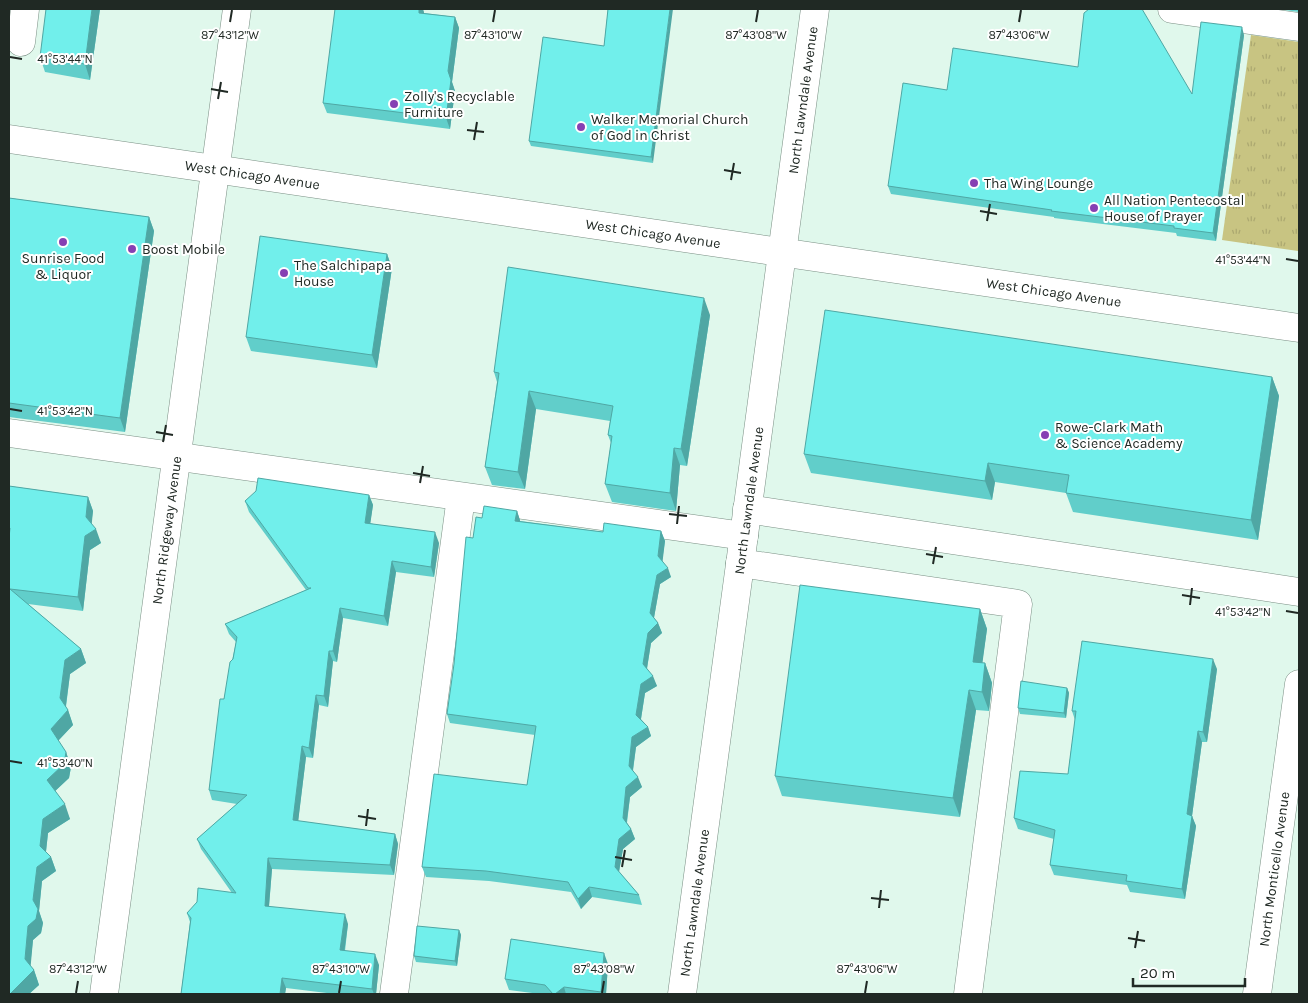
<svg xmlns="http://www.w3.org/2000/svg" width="1308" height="1003" font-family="Karla,sans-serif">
  <defs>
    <pattern id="grass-tufts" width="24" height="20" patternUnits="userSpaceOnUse" patternTransform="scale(1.25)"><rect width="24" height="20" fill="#c8c482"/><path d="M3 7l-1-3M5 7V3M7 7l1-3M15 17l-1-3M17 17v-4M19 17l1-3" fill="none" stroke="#aca870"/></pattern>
  </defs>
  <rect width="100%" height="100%" fill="#e0f8ec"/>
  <path fill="url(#grass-tufts)" d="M1251,35l48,7v197l-1,12 -76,-11z"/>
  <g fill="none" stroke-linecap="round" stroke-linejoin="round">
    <defs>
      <g id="minor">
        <path d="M1172,9l127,18"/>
        <path d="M21,42l4,-33"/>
        <path d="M9,433l735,103"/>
        <path d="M747,509l552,83"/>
        <path d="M740,563l278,41 -50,390"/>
        <path id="s1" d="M104,994l133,-985"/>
        <path d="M394,994l67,-497"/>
        <path id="s2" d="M682,994l133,-985"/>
        <path id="s3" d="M1257,994l42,-310"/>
      </g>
      <g id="major">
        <path id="s4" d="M9,139l1290,189"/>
      </g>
    </defs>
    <use href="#minor" stroke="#7a8f84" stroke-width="29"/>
    <use href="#major" stroke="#7a8f84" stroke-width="29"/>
    <use href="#minor" stroke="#fff" stroke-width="28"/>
    <use href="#major" stroke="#fff" stroke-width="28"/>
  </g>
  <path fill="#61ceca" d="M100,9l-10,71 -45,-8 -5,-15z
    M608,9l45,154 -122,-17 -2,-5 75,-95z
    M1278,9h21v3z
    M424,12v1l31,4 4,11 -7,54 3,9 -5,38 -123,-16 -4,-10z
    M1244,35l-28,206 -39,-5 -1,-3 -122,-15v-1l-163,-23 -3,-8 304,-92z
    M9,198l140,19 5,14 -29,201 -116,-15z
    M387,254l5,14 -15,100 -126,-17 -5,-14z
    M710,315l-23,151 -7,-1 -4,46 -64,-9 -7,-18 6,-41 -3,-8 2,-14 -74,-12 -11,80 -33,-4 -7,-18 12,-85 -3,-10z
    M1272,377l7,19 -21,144 -185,-28 -7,-19 -71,-11 -3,18 -181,-27 -7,-19z
    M9,486l79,11 5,14 -2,13 10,19 -11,7 -7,61 -55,-7 53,45 5,14 -16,11 -4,33 2,3 5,15 -15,16 8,11 5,15 -2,11 -14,13 15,28 -22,14 -2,19 5,5 5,14 -14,10 -3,30 4,12 -2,10 -8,7 -3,26 4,4 5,15 -10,9h-20z
    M369,495l4,10 -3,18 69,20 -5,34 -38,-5 -8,54 -45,-8 -6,44 -4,-1 -5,46 -9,-2 -6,53 -7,-1 -8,64 97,13 3,10 -4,31 -122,-6 -3,38 79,17 -3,27 34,14 -3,29h-41l-49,-6 -1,6h-104l9,-72 -3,-9 45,-20 -31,-44 -4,-10 40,-35 -25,-4 -3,-10 15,-91 12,-57 -7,-8 -4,-10 81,-34 -57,-78 -4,-11z
    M517,511l3,10 83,11 58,-1 4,10 -3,20 9,16 -11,7 -6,34 4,5 4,10 -11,10 -4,26 10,17 -12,7 -4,26 7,8 3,9 -15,11 -3,24 9,16 -12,10 -3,26 4,6 4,10 -12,10 -4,23 20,23 3,10 -50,-8 -11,12 -10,-17 -82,-11 -63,-4 -4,-10 105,-82 8,-50 -85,-12 -3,-9 26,-176 9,-20z
    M980,609l7,20 -5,34h3l7,20 -3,28 -13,-1 -16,107 -178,-21 -7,-20z
    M1217,669l-10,73h-5l-10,74 4,10 -11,73 -55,-7 -3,-7 -73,-10 -4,-10 4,-26 -36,-10 -4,-11 54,-44 7,-54 -3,-9z
    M1067,688l2,5 -3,25 -46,-4 -2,-6z
    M459,930l2,5 -4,31 -41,-4 -2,-6z
    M608,964l-2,30h-66l-31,-4 -4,-11z"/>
  <path fill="#4fa7a4" d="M92,9h8l-10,71 -5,-16z
    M419,9h4l1,3 -1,11 -4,-10z
    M670,9h3l-20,154 -2,-6z
    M455,17l4,11 -7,54 3,9 -5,38 -4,-11 2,-47z
    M1242,27l2,8 -28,206 -3,-8z
    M149,217l5,14 -29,201 -5,-14z
    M387,254l5,14 -15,100 -5,-13z
    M704,298l6,17 -23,151 -6,-17z
    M1272,377l7,19 -21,144 -7,-20z
    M529,391l7,18 -11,80 -7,-17z
    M674,448l6,17 -4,46 -6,-18z
    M988,463l7,19 -3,18 -7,-19z
    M369,495l4,10 -4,28 -4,-10z
    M88,497l5,14 -2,20 -5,-14z
    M517,511l3,9 -1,10 -4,-9z
    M96,529l5,14 -11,7 -7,61 -5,-14 7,-61z
    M661,531l4,10 -3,25 -4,-10z
    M435,532l4,11 -5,34 -3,-10z
    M392,561l4,11 -8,54 -4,-10z
    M668,568l3,9 -11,7 -7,39 -3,-10 7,-38z
    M340,608l3,10 -6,44 -4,-11z
    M980,609l7,20 -7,52 -7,-19z
    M658,623l4,10 -11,10 -5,31 -3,-10 5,-31z
    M81,649l5,14 -16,11 -5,38 -5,-14 5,-38z
    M329,651l4,10 -5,46 -4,-11z
    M1213,659l4,10 -10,73 -4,-10z
    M985,663l7,20 -3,28 -7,-19z
    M653,676l4,10 -12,7 -5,32 -4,-10 5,-31z
    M1067,688l2,5 -3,25 -2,-5z
    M969,690l7,20 -16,107 -7,-19z
    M316,695l3,10 -6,53 -4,-10z
    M68,710l5,15 -17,18 -5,-14z
    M648,727l3,9 -15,11 -4,29 -3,-10 3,-29z
    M1198,731l4,11 -10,74 4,10 -11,73 -3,-10 5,-75z
    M302,746l4,11 -9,74 -4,-11z
    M66,752l5,15 -2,11 -17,16 -5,-14z
    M638,777l4,10 -12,10 -4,30 -3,-9 3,-31z
    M65,804l5,15 -22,14 -3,27 -5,-14 3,-27z
    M631,829l4,10 -12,10 -5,28 -3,-10 4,-28z
    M395,834l3,10 -4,31 -4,-10z
    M51,857l5,14 -14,10 -3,30 4,12 -2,10 -8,7 -3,33 -5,-14 3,-33 5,-26 4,-33z
    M268,858l4,11 -4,48 -3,-11z
    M589,887l3,10 -11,12 -3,-10z
    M345,914l3,10 -5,37 -3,-11z
    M459,930l2,5 -4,31 -2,-5z
    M604,953l4,11 -2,30h-4l-1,-2z
    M375,954l4,11 -3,29h-2l-2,-5z
    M34,970l5,15 -10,9h-19z
    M282,978l4,10 -1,6h-5z
    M564,987l2,7h-11z"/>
  <path fill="#71efeb" stroke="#4fa7a4" d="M46,9h46l-7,55 -45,-7z
    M335,9h84v4l36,4 -7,54 3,9 -5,38 -123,-15z
    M608,9h62l-19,148 -122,-16 14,-104 61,9z
    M1089,9h53l50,85 9,-72 41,5 -29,206 -39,-5v-2l-123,-15 1,-1 -164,-24 15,-103 44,7 6,-42 125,19 6,-54z
    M9,198l140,19 -29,201 -111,-15z
    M260,236l127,18 -15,101 -126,-18z
    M508,267l196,31 -23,151 -7,-1 -4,45 -65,-9 7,-48 -4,-1 5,-29 -84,-15 -11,81 -33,-5 14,-94 -5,-1z
    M825,310l447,67 -21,143 -185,-27 3,-18 -81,-12 -3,18 -181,-27z
    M258,478l111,17 -4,28 70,9 -4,35 -39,-6 -8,55 -44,-8 -7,43h-4l-5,45 -8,-1 -7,53 -7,-2 -9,74 102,14 -5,31 -122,-7 -3,48 80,8 -5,36 35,4 -3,35 -90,-11 -2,16h-99l10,-76 -4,-5 10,-11 1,-14 38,5 -39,-54 50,-44 -38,-5 11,-91h4l6,-37 3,-3 4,-22 -12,-13 86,-36h-3l-63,-87 11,-10z
    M9,486l79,11 -2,20 10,12 -11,7 -7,61 -68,-8 71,60 -16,11 -5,38 8,12 -17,19 15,23 -2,12 -17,16 18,24 -22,15 -3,27 11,11 -14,10 -4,33 5,9 -2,10 -8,7 -3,33 9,11 -24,24h-1v-456l1,-10 -1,-1z
    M484,506l33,5 -2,10 88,11 1,-9 57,8 -3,25 10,12 -11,7 -7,38 8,10 -10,10 -5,31 10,12 -12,8 -5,31 12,12 -16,10 -3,29 9,11 -12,10 -3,31 8,11 -12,10 -4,28 24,28 -50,-8 -11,12 -10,-17 -82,-11 -64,-4 12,-93 93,11 9,-59 -89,-12 7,-50 12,-127 7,1 3,-21 6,1z
    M800,585l180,24 -7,53 12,1 -3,29 -13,-2 -16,108 -178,-22z
    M1082,641l131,18 -10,73 -5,-1 -11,83 5,2 -10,73 -56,-8 1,-6 -77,-10 5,-35 -41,-12 6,-47 48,3 8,-63h-4z
    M1021,681l46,7 -3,25 -46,-5z
    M417,926l42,4 -4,31 -41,-5z
    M511,939l93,14 -3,39 -37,-5 -9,7h-2l-8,-9 -40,-6z"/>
  <path fill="none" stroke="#202924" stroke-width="2" d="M230,22l2,-12M493,22l2,-12M756,22l2,-12M1019,22l2,-12M10,57l12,2M211,89l17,3M218,99l3,-17M467,130l17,2M474,140l3,-18M724,170l17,3M731,180l3,-17M980,211l17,3M987,221l3,-17M1286,259l12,2M10,409l12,2M156,432l17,3M163,442l3,-17M413,473l17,3M420,483l3,-17M669,514l18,2M677,524l2,-18M926,554l17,3M933,564l3,-17M1182,595l18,3M1190,605l2,-17M1286,611l12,2M10,761l12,2M358,816l18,3M366,826l2,-17M615,857l17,3M622,867l3,-17M871,898l18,2M879,908l2,-18M1128,938l17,3M1135,948l3,-17M76,993l2,-12M339,993l2,-12M602,993l2,-12M865,993l2,-12"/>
  <g fill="#8640b3" stroke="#fff" stroke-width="2">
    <circle cx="394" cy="104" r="5"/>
    <circle cx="581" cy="127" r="5"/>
    <circle cx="974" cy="183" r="5"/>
    <circle cx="1094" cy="208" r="5"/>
    <circle cx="63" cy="242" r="5"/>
    <circle cx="132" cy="249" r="5"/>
    <circle cx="284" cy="273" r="5"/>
    <circle cx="1045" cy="435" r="5"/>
  </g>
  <g text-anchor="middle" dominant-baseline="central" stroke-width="4" stroke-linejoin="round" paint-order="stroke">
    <g font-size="14" fill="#202924" stroke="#fff" text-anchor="start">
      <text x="404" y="96">Zolly's Recyclable<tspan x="404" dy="16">Furniture</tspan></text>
      <text x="591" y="119">Walker Memorial Church<tspan x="591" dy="16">of God in Christ</tspan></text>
      <text x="984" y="183">Tha Wing Lounge</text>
      <text x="1104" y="200">All Nation Pentecostal<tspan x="1104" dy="16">House of Prayer</tspan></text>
      <text x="142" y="249">Boost Mobile</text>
      <text x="63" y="258" text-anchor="middle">Sunrise Food<tspan x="63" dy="16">&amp; Liquor</tspan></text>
      <text x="294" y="265">The Salchipapa<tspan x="294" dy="16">House</tspan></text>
      <text x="1055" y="427">Rowe-Clark Math<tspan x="1055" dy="16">&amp; Science Academy</tspan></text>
    </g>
    <g font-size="14" fill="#202924" stroke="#fff">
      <text stroke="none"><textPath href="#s2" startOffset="902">North Lawndale Avenue</textPath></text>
      <text stroke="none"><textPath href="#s4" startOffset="246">West Chicago Avenue</textPath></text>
      <text stroke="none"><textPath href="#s4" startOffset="651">West Chicago Avenue</textPath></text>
      <text stroke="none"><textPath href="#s4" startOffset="1056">West Chicago Avenue</textPath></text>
      <text stroke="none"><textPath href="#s2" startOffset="498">North Lawndale Avenue</textPath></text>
      <text stroke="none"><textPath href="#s1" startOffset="468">North Ridgeway Avenue</textPath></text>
      <text stroke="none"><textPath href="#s3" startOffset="126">North Monticello Avenue</textPath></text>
      <text stroke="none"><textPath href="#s2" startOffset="92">North Lawndale Avenue</textPath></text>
    </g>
  </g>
  <g font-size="12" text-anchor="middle" fill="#202924" stroke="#fff" stroke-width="4" stroke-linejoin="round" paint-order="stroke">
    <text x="493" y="39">87°43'10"W</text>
    <text x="756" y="39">87°43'08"W</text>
    <text x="1019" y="39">87°43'06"W</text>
    <text x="230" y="39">87°43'12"W</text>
    <text x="65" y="63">41°53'44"N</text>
    <text x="1243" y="264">41°53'44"N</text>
    <text x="65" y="415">41°53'42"N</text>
    <text x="1243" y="616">41°53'42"N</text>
    <text x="65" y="767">41°53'40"N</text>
    <text x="78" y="973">87°43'12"W</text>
    <text x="341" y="973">87°43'10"W</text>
    <text x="604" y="973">87°43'08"W</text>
    <text x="867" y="973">87°43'06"W</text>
  </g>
  <rect width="1308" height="1003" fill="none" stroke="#202924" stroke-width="20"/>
  <path d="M1133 978v8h112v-8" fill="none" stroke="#202924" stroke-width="2.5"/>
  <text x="1140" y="978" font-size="15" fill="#202924" stroke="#ffffff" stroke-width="4" paint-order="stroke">20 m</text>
</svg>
